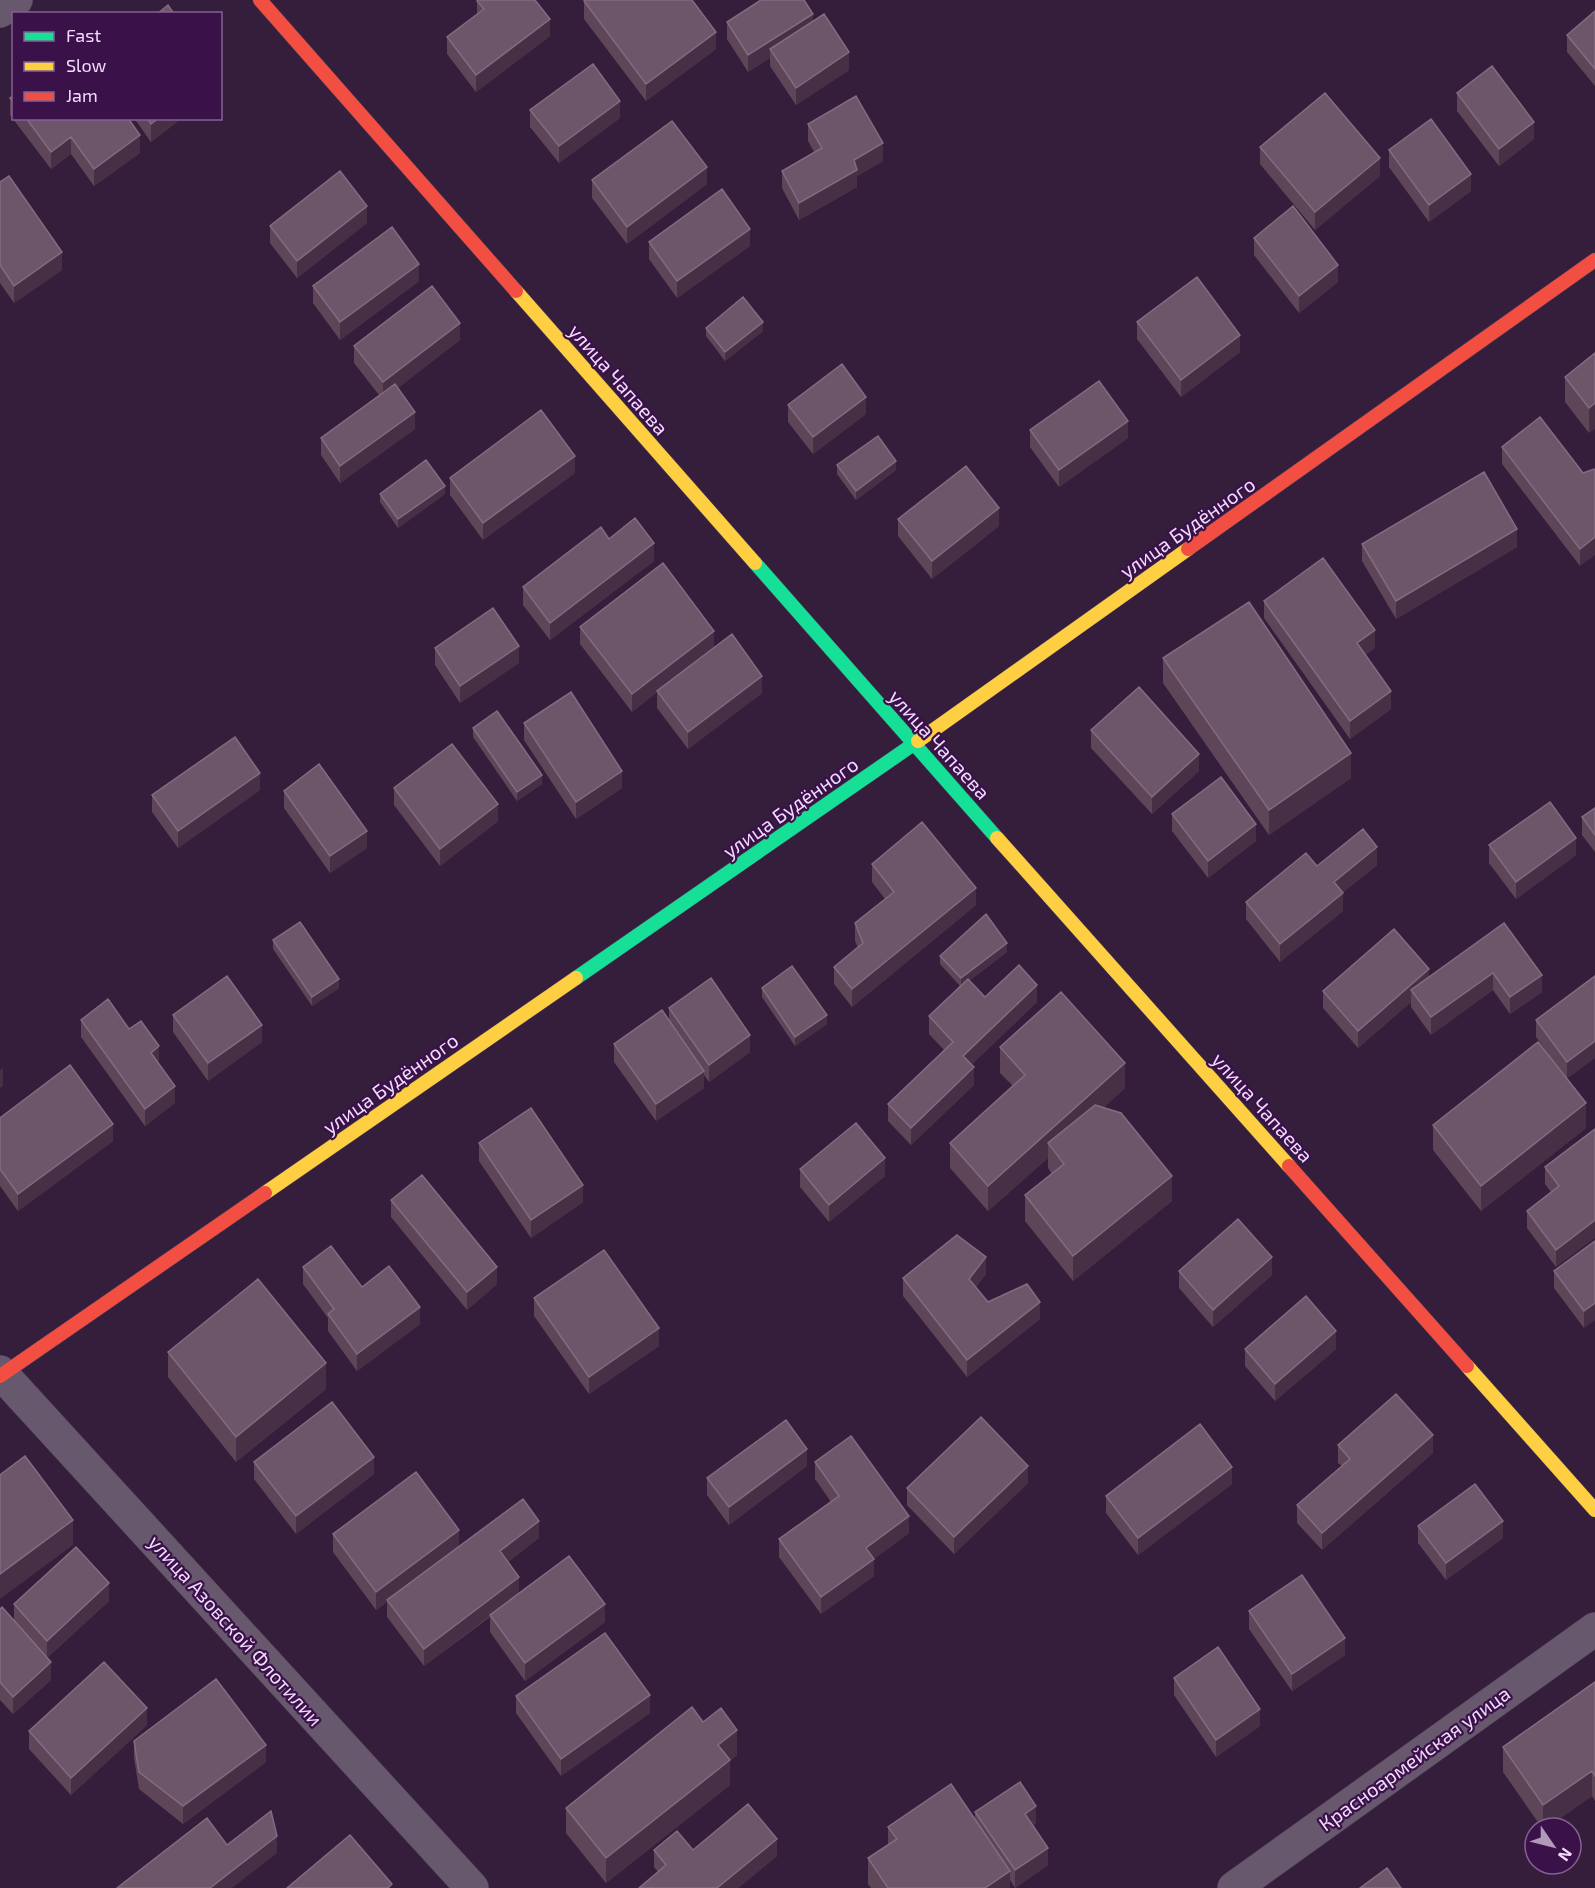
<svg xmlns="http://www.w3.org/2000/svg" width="1595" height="1888" font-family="'Exo 2',sans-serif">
  <rect width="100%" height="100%" fill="#341e3c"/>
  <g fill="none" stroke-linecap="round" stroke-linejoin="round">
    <defs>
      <path id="street" d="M0,11l16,-11
        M0,1372l472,516
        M1234,1888l361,-259"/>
      <path id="fast" d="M755,563l242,275
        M576,978l342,-237"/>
      <path id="slow" d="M516,291l239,272
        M918,741l270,-192
        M997,838l292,328
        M265,1193l311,-215
        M1467,1366l128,144"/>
      <path id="jam" d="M260,0l256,291
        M1188,549l407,-289
        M1289,1166l178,200
        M0,1376l265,-183"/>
    </defs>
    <use href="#street" stroke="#4e3b54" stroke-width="34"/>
    <use href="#fast" stroke="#4e3b54" stroke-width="15"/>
    <use href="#slow" stroke="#4e3b54" stroke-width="15"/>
    <use href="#jam" stroke="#4e3b54" stroke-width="15"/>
    <use href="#street" stroke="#67586d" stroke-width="33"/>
    <use href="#fast" stroke="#16e098" stroke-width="14"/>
    <use href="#slow" stroke="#ffcf43" stroke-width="14"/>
    <use href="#jam" stroke="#f24e42" stroke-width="14"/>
  </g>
  <path fill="#5e4658" d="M477,1l73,35 -74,56 -29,-38v-17l30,-23z
    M584,1l132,48 -70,52 -62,-82z
    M1595,11v75l-28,-34v-17z
    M813,21l36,49 -53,35 -26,-39v-8l-22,14 -21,-33v-17z
    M1457,93l77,46 -35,27 -42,-55z
    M14,95v23h114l12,35 -46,33 -23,-32 -20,15 -41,-54v-17z
    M530,110l90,8 -61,45 -29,-36z
    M134,118h48l-31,24z
    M808,124l75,37 -26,15v11l-58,33 -17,-32v-17l32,-19 -6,-11z
    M1260,147l120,29 -65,54 -55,-66z
    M1389,150l82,41 -42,31 -40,-55z
    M592,180l115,4 -80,60 -35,-46z
    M0,182l62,88 -48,33 -14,-20z
    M367,223l-70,55 -27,-35v-17z
    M1254,238l84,44 -39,31 -45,-58z
    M649,242l101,4 -73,52 -28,-39z
    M419,281l-79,59 -27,-37v-17z
    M1137,322l103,30 -59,45 -44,-58z
    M706,328l57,3 -38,30 -19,-25z
    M460,340l-63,48 18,41 -75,54 -19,-28v-17l58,-43 -25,-32v-17z
    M1595,353l-6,80 -24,-31v-25z
    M788,405l78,9 -53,40 -25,-32z
    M1030,430l98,8 -69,49 -29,-40z
    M1502,447l81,26 -3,93 -78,-102z
    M837,465l59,5 -40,30 -19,-26z
    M575,473l-92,67 -33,-45v-17z
    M380,494h65l-47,34 -18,-26z
    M898,519l101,7 -67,53 -34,-43z
    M609,539l45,22 -104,79 -27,-35v-18z
    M1362,544l155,3 -121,72 -34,-58z
    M1264,601l111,47 -10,7 26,54 -41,30 -86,-121z
    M580,627l134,21 48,45 -74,56 -31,-41v-16l-25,20 -52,-68z
    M435,648l84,15 -59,40 -25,-38z
    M1163,658l188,120 -82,57 -106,-152z
    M524,723l98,65 -46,31 -52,-79z
    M473,728l69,56 -25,17 -44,-64z
    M1091,730l108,41 -47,43 -61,-66z
    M394,788l104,33 -58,45 -46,-61z
    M260,790l-82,58 -26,-36v-17z
    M284,791l83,57 -37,25 -46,-65z
    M1595,808v44l-13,-17v-18z
    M1172,814l84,27 -48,37 -36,-47z
    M1489,845l87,10 -60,44 -27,-36z
    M872,864l104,41 -124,102 -18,-23v-17l24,-19 -3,-7v-18l30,-24 -13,-17z
    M1377,865l-35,28 1,18 -63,51 -34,-43v-17l71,-36z
    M1504,923l38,69 -32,22 -17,-24 -62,45 -20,-28v-5l-53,46 -35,-40v-17l106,-14z
    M273,940l66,48 -27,18 -39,-57z
    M1007,952l-38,29 16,16 52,5 -66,63 3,20 -63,60 -23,-24v-17l56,-54 -15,-16v-18l31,-30 -20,-22v-8z
    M1595,976l-28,103 19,49 -105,83 -48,-61v-25l120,-64 -17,-24v-17z
    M762,988l65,36 -32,22 -33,-49z
    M669,1008l81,44 -41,30 -5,-7v13l-48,33 -42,-59v-18l55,-24z
    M173,1015l89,27 -54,39 -35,-49z
    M81,1020l48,9 30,34 16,40 -30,23 -64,-89z
    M1000,1047l125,41 -22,20 69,93 -99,80 -48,-60v-26l27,-21 -4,-6v-10l-60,53 -38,-43v-25l63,-57 -13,-13z
    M0,1118l113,23 -95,70 -18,-25z
    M1595,1129l-39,138 -29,-39v-17l24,-19 -6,-8v-17z
    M479,1143l104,59 -52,36 -52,-77z
    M800,1169l85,7 -56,46 -29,-35z
    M391,1200l106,84 -30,26 -76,-93z
    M1595,1241l-11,87 -30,-40v-17z
    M303,1267l59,20 58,37 -63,47 -29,-40v-13l-25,-34z
    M1179,1271l93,4 -59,52 -34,-39z
    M986,1274l-10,13 12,15 52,17 -73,58 -64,-81v-18z
    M534,1298l125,48 -70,48 -55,-78z
    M1245,1349h91l-61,52 -30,-35z
    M168,1352l158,37 -90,73 -68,-85z
    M1338,1445l95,8 -111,97 -25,-27v-18l45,-39 -4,-3z
    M254,1462l120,12 -78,60 -42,-55z
    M815,1462l94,71 -35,26v17l-53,38 -42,-57v-18l52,-37 -16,-23z
    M807,1466l-78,59 -22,-30v-17z
    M1028,1483l-74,71 -47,-49v-17z
    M1232,1484l-94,71 -32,-42v-17z
    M1418,1526l85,12 -57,42 -28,-37z
    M333,1534l126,13 80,-9 -31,24 11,31 86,29 -80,59 -35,-49v-15l-66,49 -37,-49v-15l-11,8 -43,-58z
    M109,1601l-62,57 4,22 -38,34 -13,-14v-91l14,11v-16z
    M1249,1611l96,44 -53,36 -43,-62z
    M1174,1678l86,48 -44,31 -42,-62z
    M1595,1682v119l-3,-5 -46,32h-4l-39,-56v-25z
    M516,1696l134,17 -89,63 -45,-63z
    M703,1722l34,33 -7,6v24l-124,98 -40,-50v-25z
    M147,1725l-76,70 -42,-46v-18z
    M134,1741l132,21 -83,62 -44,-35 -5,-31z
    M975,1812l61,11 -3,3 15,39 -33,23 -5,-8v8h-139l-3,-4v-26l20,-13v-18l87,-7z
    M654,1850l123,6 -39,32h-99l19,-16 -4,-5z"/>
  <path fill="#472f46" d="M813,14v17l-43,18v9l-22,14v-17z
    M550,19v17l-74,56v-17z
    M716,32v17l-70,52v-17z
    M849,52v18l-53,35v-17z
    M620,101v17l-61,45v-17z
    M159,118h23l-31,24v-18z
    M1534,122v17l-35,27v-17z
    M140,135v18l-46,33v-17z
    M71,137v17l-20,15v-17z
    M883,143v18l-26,15v11l-58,33v-17l55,-43z
    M1380,158v18l-65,54v-18z
    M707,167v17l-80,60v-17z
    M1471,174v17l-42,31v-17z
    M367,206v17l-70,55v-17z
    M750,229v17l-73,52v-17z
    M62,252v18l-48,33v-17z
    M419,264v17l-79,59v-18z
    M1338,265v17l-39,31v-17z
    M763,322v9l-38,30v-9z
    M460,323v17l-77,60v-18z
    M1240,335v17l-59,45v-17z
    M866,397v17l-53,40v-17z
    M1595,403v26l-6,4v-25z
    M415,412v17l-75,54v-17z
    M1128,421v17l-69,49v-17z
    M575,456v17l-92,67v-17z
    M896,461v9l-40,30v-9z
    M445,486v8l-47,34v-9z
    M999,508v18l-67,53v-18z
    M1517,529v18l-121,72v-18z
    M1595,537v18l-15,11v-17z
    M654,543v18l-104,79v-17z
    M1375,630v18l-18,13v-18z
    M714,631v17l-82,64v-18z
    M519,646v17l-59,40v-17z
    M762,676v17l-74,56v-17z
    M1391,691v18l-41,30v-18z
    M1351,753v25l-82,57v-25z
    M1199,754v17l-47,43v-17z
    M622,771v17l-46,31v-17z
    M260,773v17l-82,58v-17z
    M542,775v9l-25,17v-9z
    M498,804v17l-58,45v-17z
    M1256,824v17l-48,37v-17z
    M367,831v17l-37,25v-17z
    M1576,838v17l-60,44v-17z
    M1377,847v18l-43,34v-17z
    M976,888v17l-124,102v-18z
    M1343,893v18l-63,51v-18z
    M1007,943v9l-46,35v-9z
    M1429,969v18l-18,3v12l-53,46v-17z
    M1493,973v17l-62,45v-18z
    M1542,975v17l-32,22v-17z
    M339,979v9l-27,18v-9z
    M1037,985v17l-74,71v-17z
    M827,1015v9l-32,22v-9z
    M262,1025v17l-54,39v-18z
    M750,1035v17l-41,30v-17z
    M1595,1041v17l-28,21v-17z
    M159,1046v17l-8,7v-17z
    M1125,1063v25l-71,64 -6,-9v15l-60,53v-25z
    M974,1067v18l-63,60v-17z
    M3,1068v18l-3,2v-18z
    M704,1071v17l-48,33v-17z
    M175,1086v17l-30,23v-17z
    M1586,1103v25l-105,83v-25z
    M113,1124v17l-95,70v-17z
    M885,1158v18l-56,46v-17z
    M1172,1176v25l-99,80v-25z
    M583,1185v17l-52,36v-18z
    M1595,1220v18l-39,29v-17z
    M986,1257v17l-17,22v-17z
    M1272,1257v18l-59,52v-17z
    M497,1267v17l-30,26v-18z
    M1040,1302v17l-73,58v-17z
    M1595,1303v17l-11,8v-17z
    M420,1307v17l-63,47v-17z
    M659,1328v18l-70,48v-17z
    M1336,1331v18l-61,52v-17z
    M326,1363v26l-90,73v-25z
    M1433,1435v18l-111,97v-17z
    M807,1449v17l-78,59v-18z
    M374,1457v17l-78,60v-18z
    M1028,1466v17l-74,71v-17z
    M1232,1467v17l-94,71v-17z
    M909,1516v17l-43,32v-17z
    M73,1520v25l-73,54v-25z
    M539,1521v17l-39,30v-17z
    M1503,1521v17l-57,42v-17z
    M459,1530v18l-83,62v-18z
    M874,1559v17l-53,38v-17z
    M519,1577v17l-95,72v-17z
    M109,1583v18l-62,57v-17z
    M605,1604v18l-80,59v-18z
    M1345,1638v17l-53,36v-17z
    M51,1662v18l-38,34v-17z
    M650,1695v18l-89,63v-17z
    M147,1708v17l-76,70v-17z
    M1260,1709v17l-44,31v-17z
    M737,1730v25l-7,6v24l-124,98v-25l112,-113z
    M266,1745v17l-83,62v-18z
    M1592,1771v25l-46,32h-3v-23z
    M1036,1806v17l-11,8v-17z
    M277,1836v17l-45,35h-22z
    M777,1839v17l-39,32h-21z
    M1048,1848v17l-33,23v-18z
    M1010,1871v17h-25z"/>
  <path fill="#6e566a" stroke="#836b81" stroke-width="1.5" d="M478,0h57l15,19 -74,56 -29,-38 37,-28 -7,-8z
    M586,0h106l24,32 -70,52 -62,-83z
    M761,0h43l9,14 -65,41 -21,-33z
    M168,5l6,9h-17z
    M1595,11v58l-28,-34z
    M824,14l25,38 -53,36 -26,-39z
    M593,64l27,37 -61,45 -29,-36z
    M1492,66l42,56 -35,27 -42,-56z
    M1325,93l55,65 -65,54 -55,-65z
    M14,95v7l-4,-4z
    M856,96l27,47 -29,17 3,10 -58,33 -17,-32 40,-23 -14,-24z
    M26,118h102l12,17 -46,34 -23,-32 -20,15z
    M147,118h12l-8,6z
    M1431,119l40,55 -42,31 -40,-55z
    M672,121l35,46 -80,60 -35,-47z
    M340,171l27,35 -70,55 -27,-35z
    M9,176l53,76 -48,34 -14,-21v-83z
    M722,189l28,40 -73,52 -28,-39z
    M1293,206l45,59 -39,31 -45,-58z
    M392,227l27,37 -79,58 -27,-36z
    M1197,277l43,58 -59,45 -44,-58z
    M432,286l28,37 -77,59 -29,-36z
    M743,297l20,25 -38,30 -19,-24z
    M1595,353v50l-6,5 -24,-31z
    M842,364l24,33 -53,40 -25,-32z
    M1099,381l29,40 -69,49 -29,-40z
    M395,384l20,28 -75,54 -19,-28z
    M541,410l34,46 -92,67 -33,-45z
    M1540,417l43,56 11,-4 1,1v67l-15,12 -78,-102z
    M878,436l18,25 -40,30 -19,-26z
    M426,460l19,26 -47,33 -18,-25z
    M966,466l33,42 -67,53 -34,-42z
    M1484,472l33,57 -121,72 -34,-57z
    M635,518l19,25 -104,80 -27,-36 78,-60 8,12z
    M1323,558l52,72 -18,13 34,48 -41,30 -86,-120z
    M663,563l51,68 -82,63 -52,-67z
    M1249,602l102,151 -82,57 -106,-152z
    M493,608l26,38 -59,40 -25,-38z
    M732,634l30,42 -74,56 -31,-41z
    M1139,687l60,67 -47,43 -61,-67z
    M571,692l51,79 -46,31 -52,-79z
    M497,711l45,64 -25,17 -44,-64z
    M235,737l25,36 -82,58 -26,-36z
    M452,744l46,60 -58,45 -46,-61z
    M319,764l48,67 -37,25 -46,-65z
    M1221,777l35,47 -48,37 -36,-47z
    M1550,802l26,36 -60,44 -27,-37z
    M1595,808v27l-13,-18z
    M922,822l54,66 -124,101 -18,-22 29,-24 -8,-20 39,-31 -22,-28z
    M1363,829l14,18 -43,35 9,11 -63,51 -34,-42 60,-49 11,13z
    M986,914l21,29 -46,35 -21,-22z
    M300,922l39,57 -27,18 -39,-57z
    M1504,923l38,52 -32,22 -17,-24 -62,44 -20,-27z
    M1394,929l35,40 -71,62 -35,-40z
    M1019,965l18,20 -74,71 11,11 -63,61 -23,-24 65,-62 -24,-26 39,-37 17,18z
    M792,966l35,49 -32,22 -33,-49z
    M227,976l35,49 -54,38 -35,-48z
    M1595,976v65l-28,21 -31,-42z
    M711,978l39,57 -41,30 -40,-57z
    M1061,992l64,71 -137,123 -38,-43 75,-68 -25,-28z
    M108,999l21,30 12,-8 18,25 -8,7 24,33 -30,23 -64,-89z
    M662,1010l42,61 -48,33 -42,-60z
    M1538,1042l48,61 -105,83 -48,-61z
    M70,1065l43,59 -95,70 -18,-25v-51z
    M1095,1105l26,8 51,63 -99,80 -48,-61 39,-31 -16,-21z
    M531,1108l52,77 -52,35 -52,-77z
    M856,1123l29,35 -56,47 -29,-36z
    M1595,1129v91l-39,30 -29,-39 32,-25 -14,-19z
    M422,1175l75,92 -30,25 -76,-92z
    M1238,1219l34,38 -59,53 -34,-39z
    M957,1235l29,22 -17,22 19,23 39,-18 13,18 -73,58 -64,-82z
    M1595,1241v62l-11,8 -30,-40z
    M331,1246l31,41 27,-21 31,41 -63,47 -29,-40 6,-5 -31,-42z
    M604,1250l55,78 -70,49 -55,-79z
    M258,1279l68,84 -90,74 -68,-85z
    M1306,1296l30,35 -61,53 -30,-35z
    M1396,1394l37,41 -111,98 -25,-28 53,-46 -12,-14z
    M332,1402l42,55 -78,59 -42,-54z
    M981,1417l47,49 -74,71 -47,-49z
    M786,1420l21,29 -78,58 -22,-29z
    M1200,1424l32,43 -94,71 -32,-42z
    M851,1436l58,80 -43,32 8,11 -53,38 -42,-58 60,-43 -24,-34z
    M25,1456l48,64 -73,54v-99z
    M416,1472l43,58 -83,62 -43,-58z
    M1475,1484l28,37 -57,42 -28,-37z
    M523,1499l16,22 -39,30 19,26 -95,72 -37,-49z
    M76,1547l33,36 -62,58 -33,-37z
    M569,1556l36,48 -80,59 -35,-48z
    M1302,1575l43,63 -53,36 -43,-63z
    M2,1607l49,55 -38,35 -13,-15v-73z
    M605,1633l45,62 -89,64 -45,-63z
    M1218,1647l42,62 -44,31 -42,-62z
    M104,1662l43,46 -76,70 -42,-47z
    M216,1679l50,66 -83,61 -44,-34 -5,-31z
    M1595,1682v94l-3,-5 -49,34 -40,-58z
    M692,1707l11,15 18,-14 16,22 -19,15 12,15 -124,98 -40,-50z
    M1020,1782l16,24 -11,8 23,34 -33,22 -40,-58z
    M951,1784l59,87 -25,17h-97l-20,-30 29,-19 -9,-12z
    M748,1804l29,35 -60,49h-78l27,-23 -12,-15 23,-19 16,19z
    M271,1811l6,25 -67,52h-93l90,-70 20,27z
    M350,1835l42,49 -4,4h-101z
    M1387,1868l14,20h-41z"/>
  <g text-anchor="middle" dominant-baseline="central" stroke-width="4.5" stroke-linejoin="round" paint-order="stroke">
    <g font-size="20" fill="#f2dbfd" stroke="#3a1149">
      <text transform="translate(619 379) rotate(49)">улица Чапаева</text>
      <text transform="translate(1187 527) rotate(-35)">улица Будённого</text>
      <text transform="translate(940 744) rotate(48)">улица Чапаева</text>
      <text transform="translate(790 807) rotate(-35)">улица Будённого</text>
      <text transform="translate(390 1083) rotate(-35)">улица Будённого</text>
      <text transform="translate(1263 1107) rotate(48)">улица Чапаева</text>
      <text transform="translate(236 1630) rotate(48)">улица Азовской Флотилии</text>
      <text transform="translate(1414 1758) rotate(-36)">Красноармейская улица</text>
    </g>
  </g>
  <rect x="12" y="12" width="210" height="108" fill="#3a1149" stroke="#846291" stroke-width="1.5"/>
  <rect x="24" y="32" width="30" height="9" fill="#16e098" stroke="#846291" stroke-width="1.5"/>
  <text x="66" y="42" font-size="18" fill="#f2dbfd">Fast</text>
  <rect x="24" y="62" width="30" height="9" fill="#ffcf43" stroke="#846291" stroke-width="1.5"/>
  <text x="66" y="72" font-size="18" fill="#f2dbfd">Slow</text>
  <rect x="24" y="92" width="30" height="9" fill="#f24e42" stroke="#846291" stroke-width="1.5"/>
  <text x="66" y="102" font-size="18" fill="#f2dbfd">Jam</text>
  <g transform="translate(1553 1846) rotate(125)"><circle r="28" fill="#3a1149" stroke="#846291" stroke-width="1.5"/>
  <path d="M0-4.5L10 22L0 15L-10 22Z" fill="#b099b9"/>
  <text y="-9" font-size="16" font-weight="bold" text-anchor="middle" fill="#f2dbfd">N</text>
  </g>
</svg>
